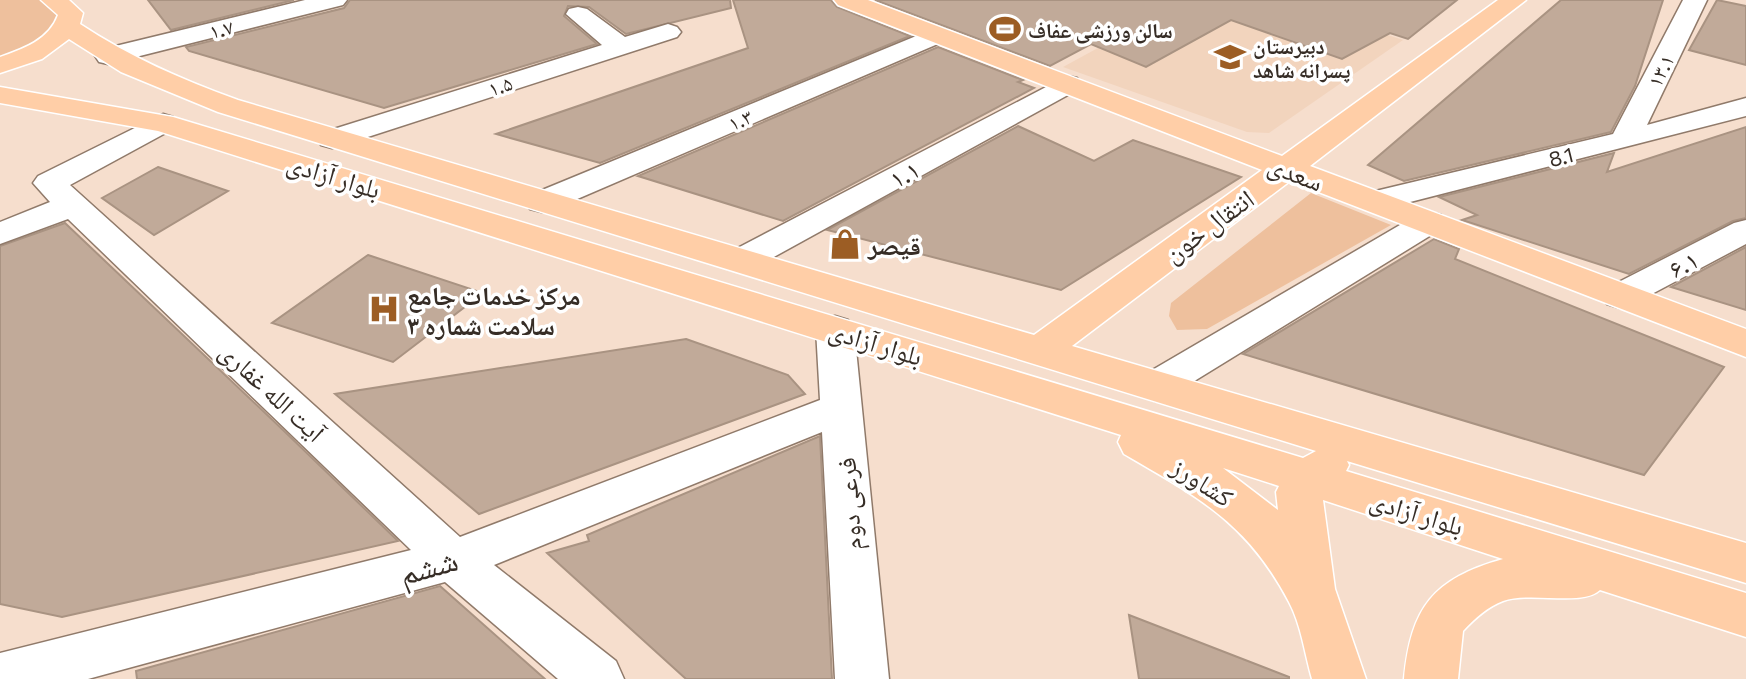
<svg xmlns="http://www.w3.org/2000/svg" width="1746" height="679" font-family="Commissioner,'Noto Naskh Arabic',sans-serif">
  <rect width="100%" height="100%" fill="#f6decd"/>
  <path fill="#f2d4bd" d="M1186,0h94l123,40 -134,93 -22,-1 -184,-65z"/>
  <path fill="#eec09d" d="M0,0h40l21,12 -5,23 -56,26z
    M1311,193l80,32 -184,104 -30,1 -8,-14 2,-13z"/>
  <path fill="#c1aa99" stroke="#a99382" stroke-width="2" d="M148,0h146l-123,30z
    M350,0h380l1,8 -105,26 -37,-27 -21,-1 -4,10 33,28 -213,64 -195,-57 -3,-4 158,-39z
    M733,0h98l6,7 73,29 -310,127 -104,-29 252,-86z
    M875,0h582l-49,39 -18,-6 -48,26 -111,-39 -85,47 -55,-23 -41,22z
    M1561,0h102l-28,86 -24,46 -207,49 -36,-16z
    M1717,0l29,6v59l-57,-15z
    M938,47l85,33 -5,2 16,6 -251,133 -145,-45z
    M1018,126l76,35 39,-21 108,37 -180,113 -234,-60z
    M1746,127v91l-13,3 -104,53 -167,-54 15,-5 -38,-18 175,-44 -7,19z
    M158,167l70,24 -74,44 -52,-37z
    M65,223l218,207 115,111 -336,76 -62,-13v-358z
    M1434,239l25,10 -4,10 269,108 -80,108 -401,-121z
    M1746,247v63l-75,-23z
    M368,255l115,38 -90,69 -121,-39z
    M686,339l102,36 17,19 -326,120 -144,-120z
    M820,436l12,243h-146l-139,-126 42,-12 -2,-6z
    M440,586l105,93h-408l-1,-8z
    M1129,615l160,62v2h-150z"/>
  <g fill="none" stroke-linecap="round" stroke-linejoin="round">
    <defs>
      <path id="minor" d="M305,0h42l-4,5 -235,59 -9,-2 -4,-6 4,-6z
        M1683,0h24l-60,125 99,-27v18l-371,95 -12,-3 -4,-7 4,-7 250,-60z
        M578,7l9,2 38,28 43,-13 9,3 4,5 -4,5 -334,108 -11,3 -11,-3 -4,-6 4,-6 281,-88 -36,-31 3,-5z
        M938,27l9,3 4,5 -4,5 -393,169 -12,3 -12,-3 -4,-7 4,-7z
        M1067,76l10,2 4,6 -4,6 -325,179 -12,3 -12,-3 -6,-8 6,-8z
        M163,114l10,3 5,6 -5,6 -103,56 390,352 360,-137 -4,-71 6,-9 13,-4 13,4 6,9 35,350h-54l-13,-247 -328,133 122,96 8,18h-66l-113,-97 -357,97h-88v-26l411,-103 -343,-331 -68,25v-22l50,-20 -17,-19 5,-7z
        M1429,212l12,3 5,7 -5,7 -271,167 -14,5 -14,-5 -6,-10 6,-10 275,-161z
        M1746,220v24l-113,60 -13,4 -13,-4 -5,-8 5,-8 127,-65z"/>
      <path id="major" d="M41,0h28l14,13 -3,11c50,33 102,56 158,76l796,235 228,-165 -424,-165 -4,-5h34l414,156 216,-156h28l-216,166 436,163v28l-456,-176 -218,165 674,197v40l-399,-122 2,4 -3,6 400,122v44l-146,-47c-18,17 -69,1 -97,11 -16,6 -28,17 -40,30l-5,48h-54c7,-72 29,-100 99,-120l-180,-59 12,89 31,90h-54c-7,-24 -11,-55 -23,-77 -42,-80 -91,-105 -165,-148l-6,-12 3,-7 -963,-304 -158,-28v-16l173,30 1130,341 13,-7 -1098,-339 -97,-40 -52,-33 -27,20 -42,14v-16c23,-8 49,-17 58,-42zM1223,468l56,18 -3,6 2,18z"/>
    </defs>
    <use href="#minor" stroke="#907a6a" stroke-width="3"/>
    <use href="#major" stroke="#fff" stroke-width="3"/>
    <use href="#minor" fill="#fff" fill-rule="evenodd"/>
    <use href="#major" fill="#ffcea7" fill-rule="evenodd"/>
  </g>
  <defs>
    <symbol id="stadium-bare" viewBox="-9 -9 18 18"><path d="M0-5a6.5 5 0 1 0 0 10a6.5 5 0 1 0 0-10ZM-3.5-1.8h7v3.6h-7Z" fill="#9c5d24" stroke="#fff" stroke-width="2.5" paint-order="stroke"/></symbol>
    <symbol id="school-bare" viewBox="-9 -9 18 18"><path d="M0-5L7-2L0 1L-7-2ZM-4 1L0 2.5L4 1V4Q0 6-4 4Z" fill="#9c5d24" stroke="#fff" stroke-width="2.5" paint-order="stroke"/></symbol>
    <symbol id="shop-bare" viewBox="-9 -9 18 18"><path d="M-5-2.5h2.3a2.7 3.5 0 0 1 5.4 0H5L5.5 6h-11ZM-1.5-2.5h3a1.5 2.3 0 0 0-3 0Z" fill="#9c5d24" stroke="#fff" stroke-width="2.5" paint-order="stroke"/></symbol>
    <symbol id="hospital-bare" viewBox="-9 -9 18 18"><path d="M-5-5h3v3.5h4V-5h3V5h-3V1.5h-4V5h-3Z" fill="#9c5d24" stroke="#fff" stroke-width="2.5" paint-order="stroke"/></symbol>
  </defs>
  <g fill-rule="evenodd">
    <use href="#stadium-bare" x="983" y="7" width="44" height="44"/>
    <use href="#school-bare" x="1208" y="35" width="44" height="44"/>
    <use href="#shop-bare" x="823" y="222" width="44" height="44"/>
    <use href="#hospital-bare" x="362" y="287" width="44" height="44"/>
  </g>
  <g text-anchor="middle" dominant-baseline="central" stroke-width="7" stroke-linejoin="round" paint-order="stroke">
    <g font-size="21" fill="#362d26" stroke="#fff">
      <text transform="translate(221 28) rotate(-14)">۱.۷</text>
      <text transform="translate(1660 70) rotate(-63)">۱۳.۱</text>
      <text transform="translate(500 85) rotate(-18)">۱.۵</text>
      <text transform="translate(740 119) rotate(-23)">۱.۳</text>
      <text transform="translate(1561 156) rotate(-14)">8.1</text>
    </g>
    <g font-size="21" font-weight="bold" fill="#362d26" stroke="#fff" text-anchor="start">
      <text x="1028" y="29">سالن ورزشی عفاف</text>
      <text x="1253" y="45">دبیرستان<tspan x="1253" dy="24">پسرانه شاهد</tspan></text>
    </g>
    <g font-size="26" fill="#362d26" stroke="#fff">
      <text transform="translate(1296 172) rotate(21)">سعدی</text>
      <text transform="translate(904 173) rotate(-28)">۱.۱</text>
      <text transform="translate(334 175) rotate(17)">بلوار آزادی</text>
      <text transform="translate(1208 225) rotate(-36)">انتقال خون</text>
      <text transform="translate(1683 263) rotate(-27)">۶.۱</text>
      <text transform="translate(876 342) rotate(17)">بلوار آزادی</text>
      <text transform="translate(273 391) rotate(43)">آیت الله غفاری</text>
      <text transform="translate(1203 481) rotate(33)">کشاورز</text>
      <text transform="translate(848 504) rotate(-94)">فرعی دوم</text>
      <text transform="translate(1417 512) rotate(17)">بلوار آزادی</text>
    </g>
    <g font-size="26" font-weight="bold" fill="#362d26" stroke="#fff" text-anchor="start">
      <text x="868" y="244">قیصر</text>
      <text x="407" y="294">مرکز خدمات جامع<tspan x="407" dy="30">سلامت شماره ۳</tspan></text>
    </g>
    <g font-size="32" fill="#362d26" stroke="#fff">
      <text transform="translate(428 565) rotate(-16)">ششم</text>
    </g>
  </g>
</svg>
